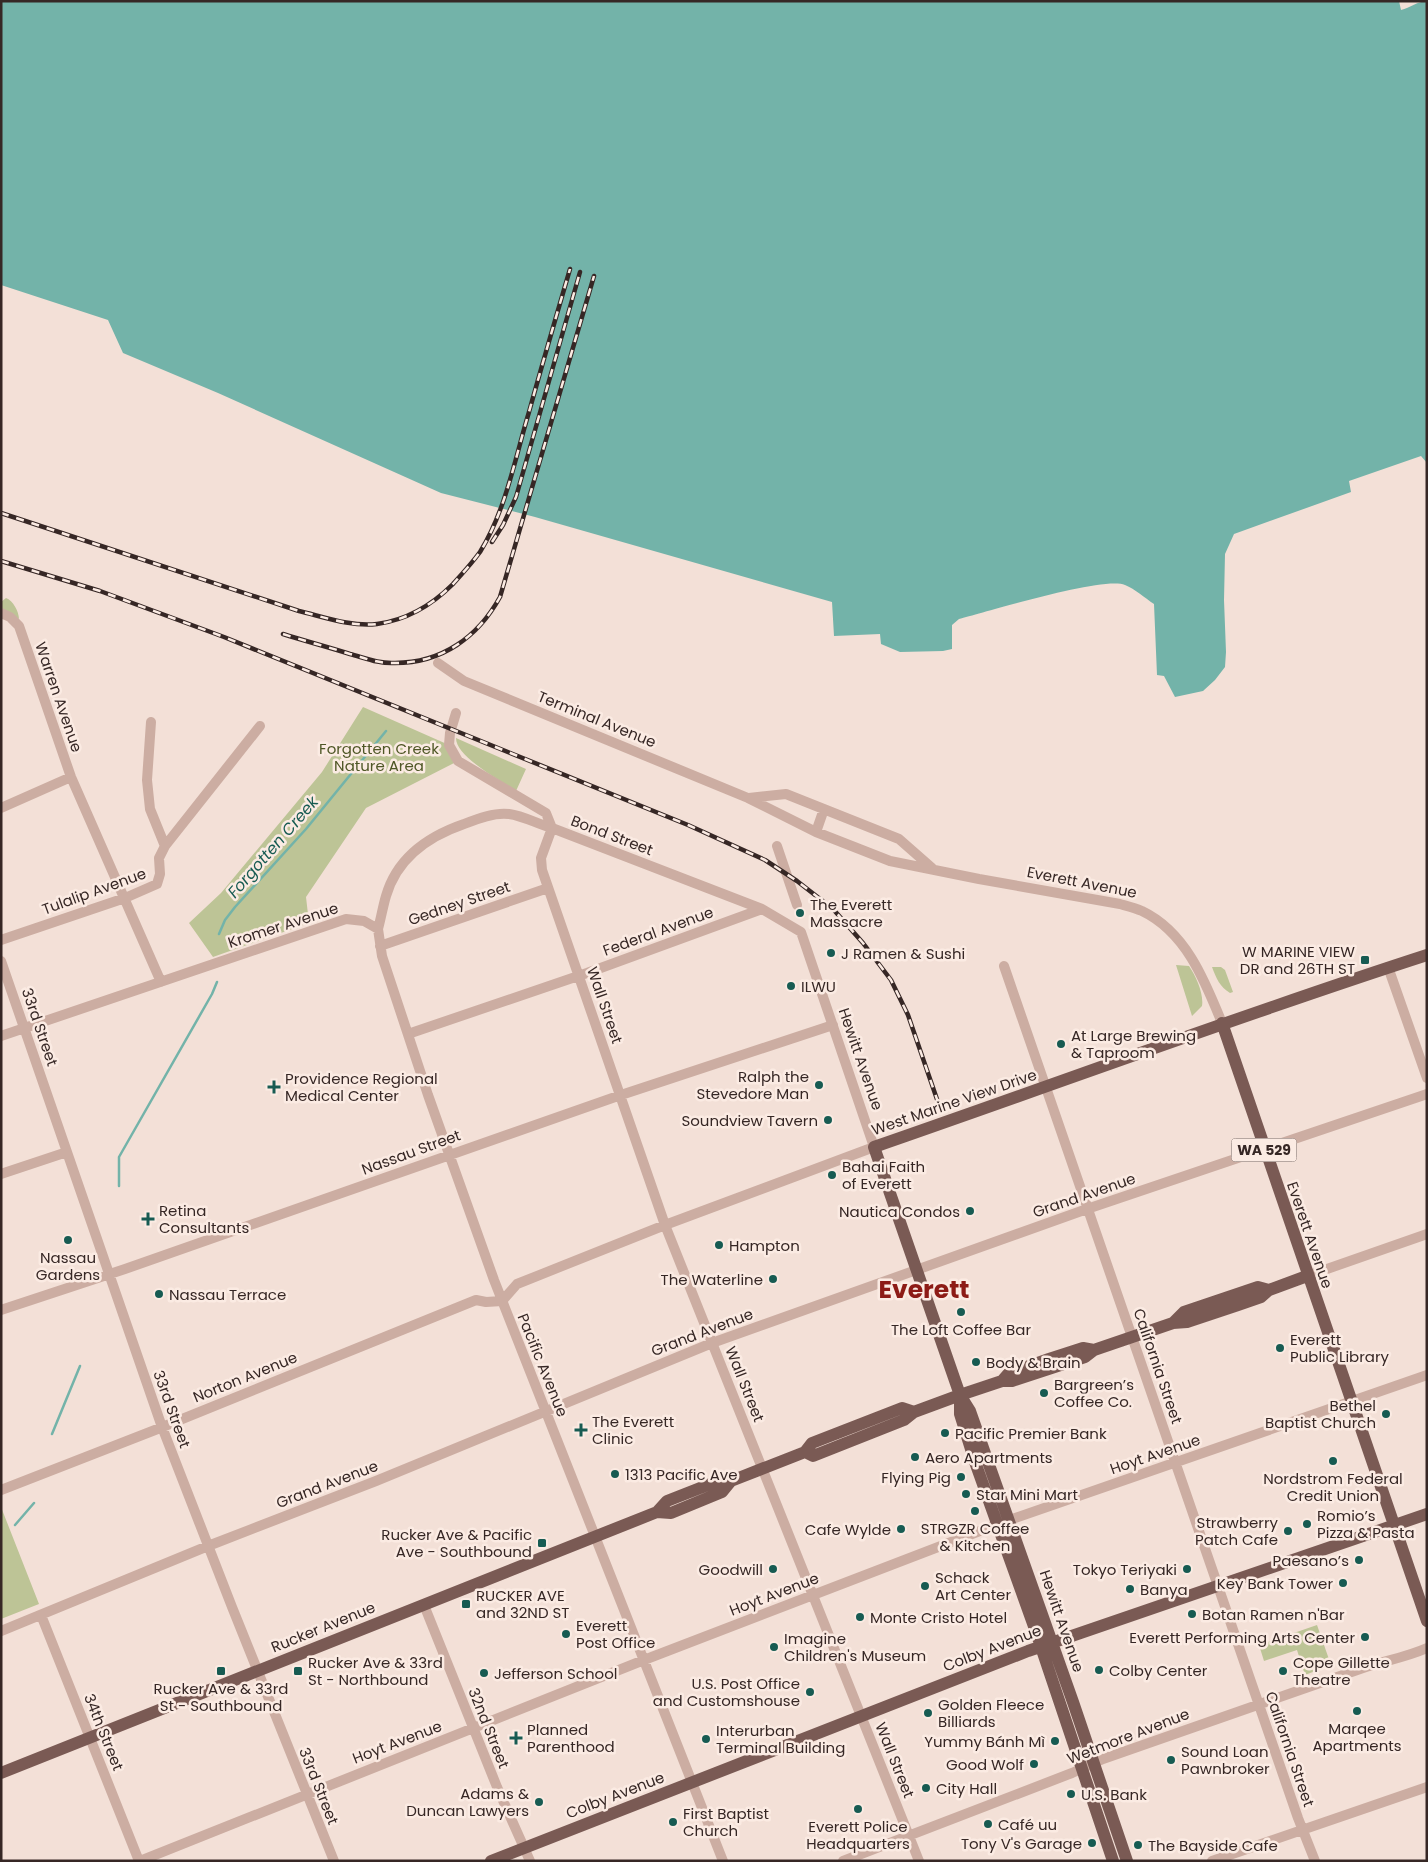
<svg xmlns="http://www.w3.org/2000/svg" width="1428" height="1862" font-family="Poppins,sans-serif">
  <rect width="100%" height="100%" fill="#f3e0d7"/>
  <path fill="#bdc496" d="M6,598c7,2 13,14 13,21l-18,-11v-6z
    M363,707l86,38 9,16 -92,47 -60,89 3,26 -96,34 -24,-34 32,-30 101,-121z
    M456,738l70,31 -10,22c-16,-11 -60,-34 -60,-53z
    M1176,965l13,1c7,10 15,28 13,40l-10,10z
    M1212,967h9l4,3 8,22 -3,1c-10,-6 -14,-15 -18,-26z
    M1,1507l38,97 -38,15z
    M1317,1625l14,40 -26,10 -8,-25 -33,11 -5,-16z"/>
  <path fill="#73b3a9" d="M1,1h1398l2,9c9,-2 17,-9 26,-9v462l-6,-7 -72,25 2,11 -117,42 -9,20 -1,46 2,52 -1,15 -10,13 -12,11 -28,6 -11,-21 -7,-1 -3,-71c-9,-6 -19,-15 -29,-19 -22,-9 -138,27 -166,34l-7,6v24l-9,2 -43,1 -19,-8 -1,-10 -46,2 -2,-34 -297,-85 -94,-24 -223,-100 -95,-40 -15,-33 -107,-35z"/>
  <g fill="none" stroke-linecap="round" stroke-linejoin="round">
    <path stroke="#73b3a9" stroke-width="2.5" d="M219,934l6,-14 10,-13 71,-78 80,-98
      M119,1186v-29l93,-163 5,-12
      M52,1434l28,-68
      M15,1525l19,-22"/>
    <path stroke="#ccada2" stroke-width="10" d="M1,613l9,4 9,9 52,151 90,205
      M438,663l26,18 284,117 68,34 74,29 89,18 141,25c7,2 15,4 22,7 44,21 63,70 80,112
      M456,713l-6,20 -1,12 9,16 88,52 6,15
      M151,722l-4,58 3,29 15,37
      M749,798l37,-4 113,45 33,29
      M1,808l70,-31
      M552,828l-11,30 1,12 123,355 254,636
      M816,832l8,-23
      M777,846l20,59
      M378,929l4,27 46,139 66,185 229,581
      M1,940l124,-42 32,-14 3,-10 -1,-16 6,-12 95,-120
      M380,946l168,-58
      M1,961l161,466 70,180 102,254
      M1004,966l294,852 17,43
      M1388,967l39,111
      M408,1034l179,-61 175,-64
      M1,1036l345,-117 18,2 14,8c3,-11 5,-23 8,-33 11,-38 43,-60 78,-72 13,-5 31,-12 45,-10 15,2 28,10 43,14l210,81 39,23 73,215 -209,78 -148,59 -15,17
      M1,1174l66,-22
      M1307,1276l120,-42
      M1,1310l124,-41 493,-173 215,-71
      M1,1490l154,-60 321,-130 10,2 16,-1
      M424,1605l73,182 33,74
      M41,1615l98,246
      M1,1631l207,-85 168,-65 336,-138 375,-134 340,-115
      M140,1861l504,-201 354,-136 429,-149
      M843,1861l229,-88 31,-14 260,-91c21,-7 44,-11 64,-20
      M1212,1861l215,-74"/>
    <path stroke="#7a5a54" stroke-width="12" d="M1222,1023l205,598
      M1173,1323l11,-11 74,-25 11,3
      M1002,1381l7,-8 40,-14 34,-11 11,2
      M960,1395v19l15,48 61,170 77,229
      M805,1452l8,4 91,-36 10,-8 46,-17 42,-14h10l73,-24 9,-7 79,-27 14,-1 51,-17 23,-8 8,-7 38,-14
      M657,1512l10,-11 51,-20h13l74,-29 7,-9 90,-35 12,4
      M1,1773l656,-261 14,1 51,-21 9,-11
      M491,1861l537,-210 399,-137
      M1127,1861l-54,-159 -103,-291 -10,-16 -86,-248c185,-64 367,-132 553,-192"/>
    <defs>
      <path id="rail" d="M1,513l298,98c25,6 52,16 78,13 30,-4 55,-19 76,-40 9,-10 19,-21 27,-32 26,-42 35,-94 49,-140 13,-47 27,-95 41,-143
        M492,542l11,-17 13,-28 64,-225
        M1,561l99,30 124,46 464,188 77,35 32,21 36,28 30,34 28,37 17,35 32,93
        M283,634c22,7 45,13 67,20 15,4 29,10 45,9 47,0 83,-26 105,-66l94,-321"/>
    </defs>
    <use href="#rail" stroke="#362725" stroke-width="4.5"/>
    <use href="#rail" stroke="#fbebe3" stroke-width="2.5" stroke-dasharray="8" stroke-linecap="butt"/>
  </g>
  <g fill="#175b52" stroke="#fbebe3" stroke-width="2">
    <circle cx="800" cy="913" r="5"/>
    <circle cx="831" cy="953" r="5"/>
    <rect x="1360" y="955" width="10" height="10" rx="2.5"/>
    <circle cx="791" cy="986" r="5"/>
    <circle cx="1061" cy="1044" r="5"/>
    <circle cx="819" cy="1085" r="5"/>
    <path d="M271.5 1079.5h5v5h5v5h-5v5h-5v-5h-5v-5h5z"/>
    <circle cx="828" cy="1120" r="5"/>
    <circle cx="832" cy="1175" r="5"/>
    <circle cx="970" cy="1211" r="5"/>
    <path d="M145.5 1211.5h5v5h5v5h-5v5h-5v-5h-5v-5h5z"/>
    <circle cx="68" cy="1240" r="5"/>
    <circle cx="719" cy="1245" r="5"/>
    <circle cx="773" cy="1279" r="5"/>
    <circle cx="159" cy="1294" r="5"/>
    <circle cx="961" cy="1312" r="5"/>
    <circle cx="1280" cy="1348" r="5"/>
    <circle cx="976" cy="1362" r="5"/>
    <circle cx="1044" cy="1393" r="5"/>
    <circle cx="1386" cy="1414" r="5"/>
    <path d="M578.5 1422.5h5v5h5v5h-5v5h-5v-5h-5v-5h5z"/>
    <circle cx="945" cy="1433" r="5"/>
    <circle cx="915" cy="1457" r="5"/>
    <circle cx="1333" cy="1461" r="5"/>
    <circle cx="615" cy="1474" r="5"/>
    <circle cx="961" cy="1477" r="5"/>
    <circle cx="966" cy="1494" r="5"/>
    <circle cx="975" cy="1511" r="5"/>
    <circle cx="1307" cy="1524" r="5"/>
    <circle cx="901" cy="1529" r="5"/>
    <circle cx="1288" cy="1531" r="5"/>
    <rect x="537" y="1538" width="10" height="10" rx="2.5"/>
    <circle cx="1359" cy="1560" r="5"/>
    <circle cx="773" cy="1569" r="5"/>
    <circle cx="1187" cy="1569" r="5"/>
    <circle cx="1343" cy="1583" r="5"/>
    <circle cx="925" cy="1586" r="5"/>
    <circle cx="1130" cy="1589" r="5"/>
    <rect x="461" y="1599" width="10" height="10" rx="2.5"/>
    <circle cx="1192" cy="1614" r="5"/>
    <circle cx="860" cy="1617" r="5"/>
    <circle cx="566" cy="1634" r="5"/>
    <circle cx="1365" cy="1637" r="5"/>
    <circle cx="774" cy="1647" r="5"/>
    <circle cx="1099" cy="1670" r="5"/>
    <rect x="216" y="1666" width="10" height="10" rx="2.5"/>
    <rect x="293" y="1666" width="10" height="10" rx="2.5"/>
    <circle cx="1283" cy="1671" r="5"/>
    <circle cx="484" cy="1673" r="5"/>
    <circle cx="810" cy="1692" r="5"/>
    <circle cx="1357" cy="1711" r="5"/>
    <circle cx="928" cy="1713" r="5"/>
    <path d="M513.5 1730.5h5v5h5v5h-5v5h-5v-5h-5v-5h5z"/>
    <circle cx="706" cy="1739" r="5"/>
    <circle cx="1055" cy="1741" r="5"/>
    <circle cx="1171" cy="1760" r="5"/>
    <circle cx="1034" cy="1764" r="5"/>
    <circle cx="926" cy="1788" r="5"/>
    <circle cx="1071" cy="1794" r="5"/>
    <circle cx="539" cy="1802" r="5"/>
    <circle cx="858" cy="1809" r="5"/>
    <circle cx="673" cy="1822" r="5"/>
    <circle cx="988" cy="1824" r="5"/>
    <circle cx="1092" cy="1843" r="5"/>
    <circle cx="1138" cy="1845" r="5"/>
  </g>
  <g text-anchor="middle" dominant-baseline="central" stroke-width="5" stroke-linejoin="round" paint-order="stroke">
    <rect fill="#fbebe3" stroke="#71625e" stroke-width="1" x="1231.5" y="1138.5" width="65" height="23" rx="4"/>
    <g font-size="14" font-weight="bold" fill="#362725">
      <text x="1264" y="1150">WA 529</text>
    </g>
    <g font-size="15" fill="#362725" stroke="#fbebe3">
      <text transform="translate(59 697) rotate(71)">Warren Avenue</text>
      <text transform="translate(597 719) rotate(22)">Terminal Avenue</text>
      <text transform="translate(612 835) rotate(21)">Bond Street</text>
      <text transform="translate(1082 882) rotate(11)">Everett Avenue</text>
      <text transform="translate(94 891) rotate(-20)">Tulalip Avenue</text>
      <text transform="translate(459 903) rotate(-19)">Gedney Street</text>
      <text transform="translate(283 925) rotate(-18)">Kromer Avenue</text>
      <text transform="translate(658 931) rotate(-20)">Federal Avenue</text>
      <text transform="translate(605 1005) rotate(71)">Wall Street</text>
      <text transform="translate(40 1027) rotate(71)">33rd Street</text>
      <text transform="translate(861 1059) rotate(71)">Hewitt Avenue</text>
      <text transform="translate(954 1102) rotate(-19)">West Marine View Drive</text>
      <text transform="translate(411 1152) rotate(-20)">Nassau Street</text>
      <text transform="translate(1084 1195) rotate(-19)">Grand Avenue</text>
      <text transform="translate(1310 1235) rotate(71)">Everett Avenue</text>
      <text transform="translate(702 1332) rotate(-21)">Grand Avenue</text>
      <text transform="translate(543 1365) rotate(68)">Pacific Avenue</text>
      <text transform="translate(1158 1366) rotate(71)">California Street</text>
      <text transform="translate(245 1377) rotate(-22)">Norton Avenue</text>
      <text transform="translate(745 1384) rotate(68)">Wall Street</text>
      <text transform="translate(172 1409) rotate(70)">33rd Street</text>
      <text transform="translate(1155 1454) rotate(-19)">Hoyt Avenue</text>
      <text transform="translate(327 1484) rotate(-21)">Grand Avenue</text>
      <text transform="translate(774 1594) rotate(-21)">Hoyt Avenue</text>
      <text transform="translate(1062 1621) rotate(71)">Hewitt Avenue</text>
      <text transform="translate(323 1627) rotate(-22)">Rucker Avenue</text>
      <text transform="translate(992 1648) rotate(-21)">Colby Avenue</text>
      <text transform="translate(489 1728) rotate(68)">32nd Street</text>
      <text transform="translate(104 1732) rotate(68)">34th Street</text>
      <text transform="translate(1128 1736) rotate(-21)">Wetmore Avenue</text>
      <text transform="translate(397 1742) rotate(-21)">Hoyt Avenue</text>
      <text transform="translate(1290 1749) rotate(71)">California Street</text>
      <text transform="translate(895 1760) rotate(68)">Wall Street</text>
      <text transform="translate(319 1786) rotate(68)">33rd Street</text>
      <text transform="translate(615 1795) rotate(-21)">Colby Avenue</text>
    </g>
    <g font-size="15" fill="#4f5726" stroke="#fbebe3">
      <text x="379" y="748">Forgotten Creek<tspan x="379" dy="17">Nature Area</tspan></text>
    </g>
    <g font-size="15" fill="#362725" stroke="#fbebe3" text-anchor="start">
      <text x="810" y="904">The Everett<tspan x="810" dy="17">Massacre</tspan></text>
      <text x="1355" y="951" text-anchor="end">W MARINE VIEW<tspan x="1355" dy="17">DR and 26TH ST</tspan></text>
      <text x="841" y="953">J Ramen &amp; Sushi</text>
      <text x="801" y="986">ILWU</text>
      <text x="1071" y="1035">At Large Brewing<tspan x="1071" dy="17">&amp; Taproom</tspan></text>
      <text x="809" y="1076" text-anchor="end">Ralph the<tspan x="809" dy="17">Stevedore Man</tspan></text>
      <text x="285" y="1078">Providence Regional<tspan x="285" dy="17">Medical Center</tspan></text>
      <text x="818" y="1120" text-anchor="end">Soundview Tavern</text>
      <text x="842" y="1166">Bahai Faith<tspan x="842" dy="17">of Everett</tspan></text>
      <text x="159" y="1210">Retina<tspan x="159" dy="17">Consultants</tspan></text>
      <text x="960" y="1211" text-anchor="end">Nautica Condos</text>
      <text x="729" y="1245">Hampton</text>
      <text x="68" y="1257" text-anchor="middle">Nassau<tspan x="68" dy="17">Gardens</tspan></text>
      <text x="763" y="1279" text-anchor="end">The Waterline</text>
      <text x="169" y="1294">Nassau Terrace</text>
      <text x="961" y="1329" text-anchor="middle">The Loft Coffee Bar</text>
      <text x="1290" y="1339">Everett<tspan x="1290" dy="17">Public Library</tspan></text>
      <text x="986" y="1362">Body &amp; Brain</text>
      <text x="1054" y="1384">Bargreen’s<tspan x="1054" dy="17">Coffee Co.</tspan></text>
      <text x="1376" y="1405" text-anchor="end">Bethel<tspan x="1376" dy="17">Baptist Church</tspan></text>
      <text x="592" y="1421">The Everett<tspan x="592" dy="17">Clinic</tspan></text>
      <text x="955" y="1433">Pacific Premier Bank</text>
      <text x="925" y="1457">Aero Apartments</text>
      <text x="625" y="1474">1313 Pacific Ave</text>
      <text x="951" y="1477" text-anchor="end">Flying Pig</text>
      <text x="1333" y="1478" text-anchor="middle">Nordstrom Federal<tspan x="1333" dy="17">Credit Union</tspan></text>
      <text x="976" y="1494">Star Mini Mart</text>
      <text x="1317" y="1515">Romio’s<tspan x="1317" dy="17">Pizza &amp; Pasta</tspan></text>
      <text x="1278" y="1522" text-anchor="end">Strawberry<tspan x="1278" dy="17">Patch Cafe</tspan></text>
      <text x="975" y="1528" text-anchor="middle">STRGZR Coffee<tspan x="975" dy="17">&amp; Kitchen</tspan></text>
      <text x="891" y="1529" text-anchor="end">Cafe Wylde</text>
      <text x="532" y="1534" text-anchor="end">Rucker Ave &amp; Pacific<tspan x="532" dy="17">Ave - Southbound</tspan></text>
      <text x="1349" y="1560" text-anchor="end">Paesano’s</text>
      <text x="763" y="1569" text-anchor="end">Goodwill</text>
      <text x="1177" y="1569" text-anchor="end">Tokyo Teriyaki</text>
      <text x="935" y="1577">Schack<tspan x="935" dy="17">Art Center</tspan></text>
      <text x="1333" y="1583" text-anchor="end">Key Bank Tower</text>
      <text x="1140" y="1589">Banya</text>
      <text x="476" y="1595">RUCKER AVE<tspan x="476" dy="17">and 32ND ST</tspan></text>
      <text x="1202" y="1614">Botan Ramen n'Bar</text>
      <text x="870" y="1617">Monte Cristo Hotel</text>
      <text x="576" y="1625">Everett<tspan x="576" dy="17">Post Office</tspan></text>
      <text x="1355" y="1637" text-anchor="end">Everett Performing Arts Center</text>
      <text x="784" y="1638">Imagine<tspan x="784" dy="17">Children's Museum</tspan></text>
      <text x="308" y="1662">Rucker Ave &amp; 33rd<tspan x="308" dy="17">St - Northbound</tspan></text>
      <text x="1293" y="1662">Cope Gillette<tspan x="1293" dy="17">Theatre</tspan></text>
      <text x="1109" y="1670">Colby Center</text>
      <text x="494" y="1673">Jefferson School</text>
      <text x="800" y="1683" text-anchor="end">U.S. Post Office<tspan x="800" dy="17">and Customshouse</tspan></text>
      <text x="221" y="1688" text-anchor="middle">Rucker Ave &amp; 33rd<tspan x="221" dy="17">St - Southbound</tspan></text>
      <text x="938" y="1704">Golden Fleece<tspan x="938" dy="17">Billiards</tspan></text>
      <text x="1357" y="1728" text-anchor="middle">Marqee<tspan x="1357" dy="17">Apartments</tspan></text>
      <text x="527" y="1729">Planned<tspan x="527" dy="17">Parenthood</tspan></text>
      <text x="716" y="1730">Interurban<tspan x="716" dy="17">Terminal Building</tspan></text>
      <text x="1045" y="1741" text-anchor="end">Yummy Bánh Mì</text>
      <text x="1181" y="1751">Sound Loan<tspan x="1181" dy="17">Pawnbroker</tspan></text>
      <text x="1024" y="1764" text-anchor="end">Good Wolf</text>
      <text x="936" y="1788">City Hall</text>
      <text x="529" y="1793" text-anchor="end">Adams &amp;<tspan x="529" dy="17">Duncan Lawyers</tspan></text>
      <text x="1081" y="1794">U.S. Bank</text>
      <text x="683" y="1813">First Baptist<tspan x="683" dy="17">Church</tspan></text>
      <text x="998" y="1824">Café uu</text>
      <text x="858" y="1826" text-anchor="middle">Everett Police<tspan x="858" dy="17">Headquarters</tspan></text>
      <text x="1082" y="1843" text-anchor="end">Tony V's Garage</text>
      <text x="1148" y="1845">The Bayside Cafe</text>
    </g>
    <g font-size="16" font-style="italic" fill="#175b52" stroke="#fbebe3">
      <text transform="translate(273 847) rotate(-49)">Forgotten Creek</text>
    </g>
    <g font-size="25" font-weight="bold" fill="#8d1b16" stroke="#fbebe3">
      <text x="924" y="1289">Everett</text>
    </g>
  </g>
  <rect width="1428" height="1862" fill="none" stroke="#362725" stroke-width="5"/>
</svg>
